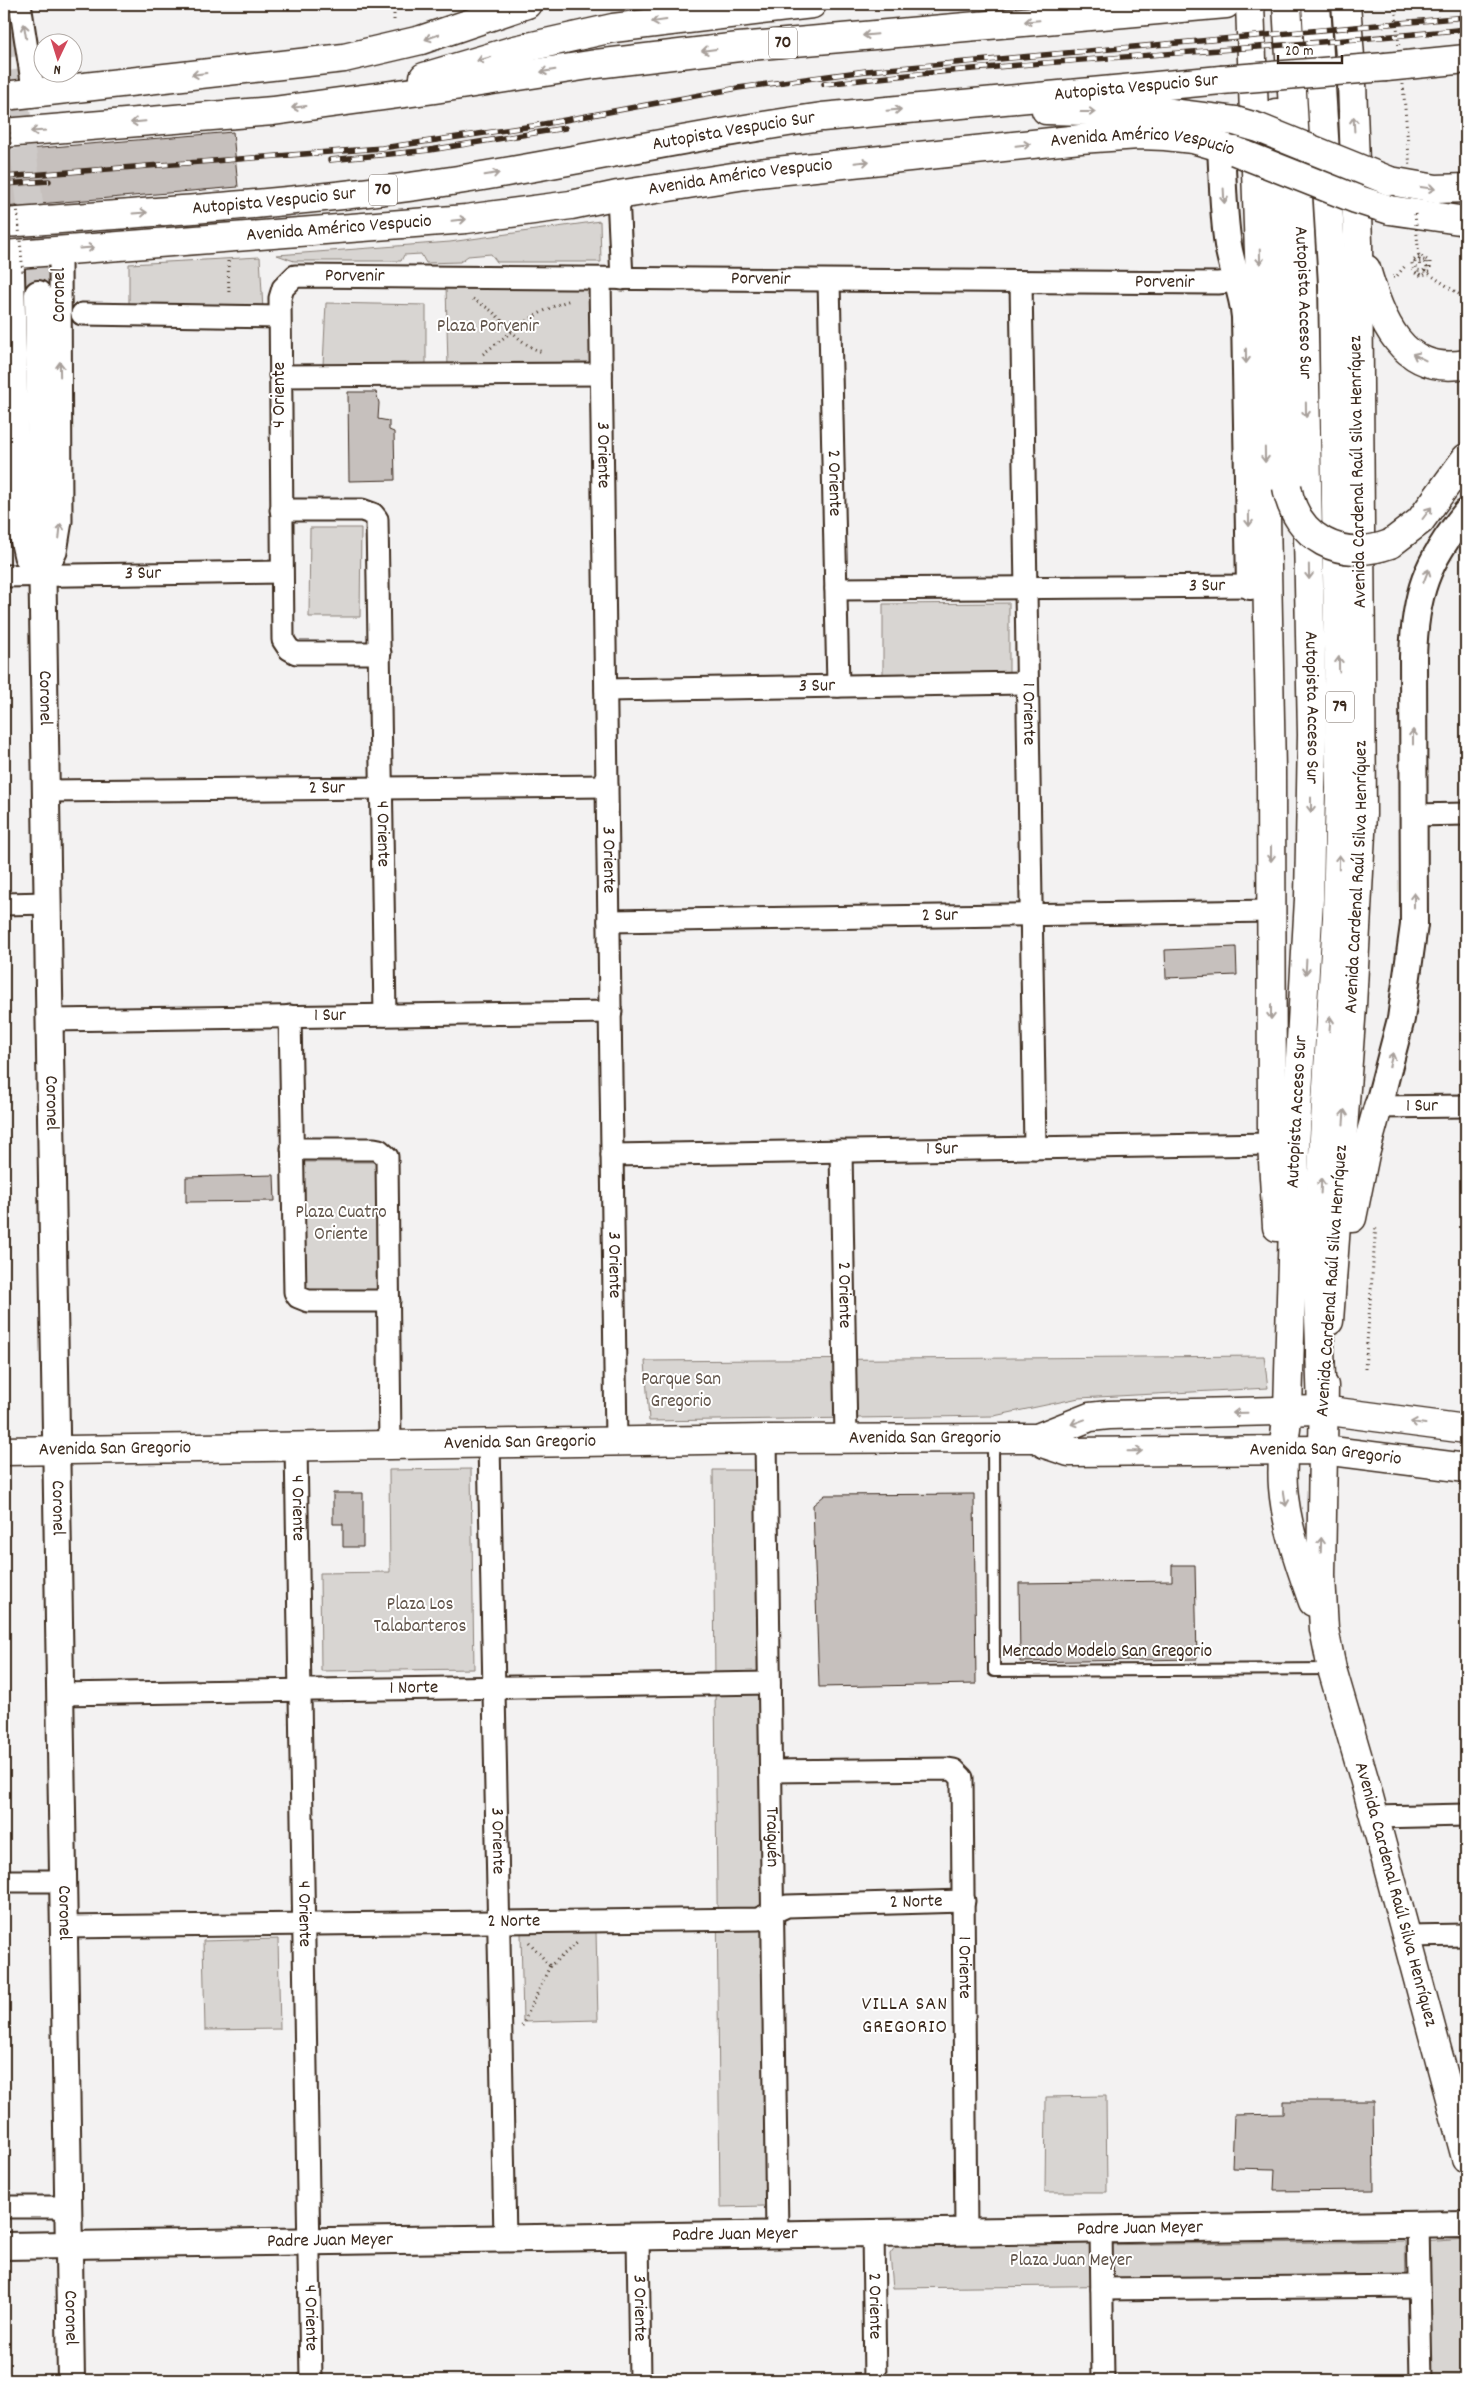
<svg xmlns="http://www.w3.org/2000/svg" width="1470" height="2384" font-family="Dekko,sans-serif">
  <rect width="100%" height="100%" fill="#f3f2f2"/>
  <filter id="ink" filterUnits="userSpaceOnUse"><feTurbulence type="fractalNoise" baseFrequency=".02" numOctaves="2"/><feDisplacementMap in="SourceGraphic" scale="10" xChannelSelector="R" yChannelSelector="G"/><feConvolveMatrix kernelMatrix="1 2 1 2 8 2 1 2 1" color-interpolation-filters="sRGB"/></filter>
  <g filter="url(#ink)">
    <path fill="#d8d5d2" stroke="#8a8078" d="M600,221l1,41h-104l-6,-8 -23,2 -8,6 -34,1 -5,-9 -17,1 -3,6h-107l-17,-6 173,-13z
      M260,257l3,53 -134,-2v-44z
      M446,285l144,4 1,71 -1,4 -142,3z
      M326,303l100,2v62l-103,-2z
      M310,528h51l-1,89h-51z
      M1009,603v72l-126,1v-72z
      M300,1162h81l-2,134h-70l-7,-9z
      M1264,1356l4,32 -189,10 -85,18 -345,5 -4,-60z
      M471,1469l3,200 -153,2 -1,-98 70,-1 -1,-102z
      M713,1470h46l7,736 -46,1z
      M596,1931l2,89 -75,2 -2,-89z
      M278,1939l2,90 -75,1 -2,-89z
      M1106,2096l1,96h-62l1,-95z
      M1085,2237l5,8 315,-4 1,41 -513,6 -3,-34 8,-11z
      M1466,2239v141h-41l-2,-138z"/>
    <path fill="#c6c0bd" stroke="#3b2a1e" d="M233,132l5,55 -234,20v-56z
      M348,392h28l3,11 -1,16 11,2v9l5,2 1,48 -46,1z
      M1236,947l1,28 -71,3 -1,-28z
      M274,1175l1,26 -89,1v-25z
      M333,1493h30v54h-20v-23h-10z
      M974,1494l2,190 -157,3 -6,-182 12,-10z
      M1172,1565h23l2,94 -177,3 -1,-79 153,-2z
      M1283,2101h90l1,89 -100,1 1,-22 -43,-1 2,-53 49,-1z"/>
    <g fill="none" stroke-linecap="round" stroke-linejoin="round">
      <path stroke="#cecac8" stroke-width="26" stroke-dasharray="26 13" stroke-linecap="butt" d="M4,32c15,88 29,173 34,262"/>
      <defs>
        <path id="service" d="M993,1438l1,233 336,-2"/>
        <g id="minor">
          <path d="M20,4l14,90"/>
          <path d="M618,195l4,84"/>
          <path d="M13,254l7,281 5,22 18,19 13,-24 5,-31 -1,-271"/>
          <path id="s1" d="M600,279l16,1162"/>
          <path id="s2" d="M829,281l9,405"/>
          <path id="s3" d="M1021,282l14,866"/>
          <path d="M82,314l197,3"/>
          <path d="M280,376l321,-2"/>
          <path id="s4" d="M281,510h81l11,4 4,5 8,496"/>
          <path id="s5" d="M4,576l277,-4"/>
          <path id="s6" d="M836,589l414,-3"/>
          <path id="s7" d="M380,653h-84l-7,-4 -6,-9 -3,-342 3,-10 12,-12 923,7 18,-2"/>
          <path id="s8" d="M606,690l421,-7"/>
          <path id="s9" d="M46,791l561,-5"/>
          <path d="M1413,815l53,-1"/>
          <path d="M4,904l44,-1"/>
          <path id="s10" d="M609,921l663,-10"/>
          <path d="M290,1016l5,276 3,5 10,4h81"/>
          <path id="s11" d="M50,1020l561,-8"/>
          <path id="s12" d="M1378,1107l88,-1"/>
          <path d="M292,1149h82l5,1 8,7 3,288"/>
          <path id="s13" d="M841,1151l5,287"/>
          <path id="s14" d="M612,1155l660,-11"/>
          <path id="s15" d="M766,1439l11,795"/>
          <path id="s16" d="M489,1443l16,795"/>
          <path id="s17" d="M296,1446l15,934"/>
          <path id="s18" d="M59,1694l710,-11"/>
          <path id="s19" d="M771,1771l177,-2 6,1 8,8 4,453"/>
          <path d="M1375,1817l91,-2"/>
          <path d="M4,1881h58"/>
          <path id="s20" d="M63,1927l695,-8 29,-13 177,-5"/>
          <path d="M1407,1936l59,-1"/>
          <path d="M4,2207h64"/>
          <path d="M1418,2224l3,156"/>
          <path d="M1101,2229l2,151"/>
          <path id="s21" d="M873,2232l2,148"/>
          <path id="s22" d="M638,2236l2,144"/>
          <path d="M1102,2289l317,-3"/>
        </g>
        <g id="tertiary">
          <path d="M1221,148c2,32 2,65 7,97 4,25 15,47 17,72l5,269"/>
          <path id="s23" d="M38,294l33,2086"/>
          <path d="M1378,1107l23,-88 13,-94 -1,-268c2,-63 13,-95 53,-144"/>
          <path id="s24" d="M4,2246l1462,-22"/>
        </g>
        <g id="secondary">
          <path d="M1250,4l13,360 8,406 1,374"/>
          <path d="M4,96l340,-38 77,-18 106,-36"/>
          <path d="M1390,210l76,11"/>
          <path id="s25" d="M4,255l462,-36 105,-14 47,-10 140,-22 322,-34 59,-4 26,1 28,3 42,12"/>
          <path d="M1366,269c15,50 35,107 100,95"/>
          <path d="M1352,1218l13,-64 13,-47"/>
          <path id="s26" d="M1329,1321l23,-315 10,-192 -4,-572 -6,-159 -6,-79"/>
          <path id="s27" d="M1324,1386l-3,190 3,53 8,40 33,113 101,376"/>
          <path d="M1288,1411c-3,25 -7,51 -5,76 3,39 17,79 30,115"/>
          <path id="s28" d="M1037,1438l8,6 24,8 255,-2 142,18"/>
          <path id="s29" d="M4,1451l762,-12 271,-1 53,-21 19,-2 213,-5 144,19"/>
        </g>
        <g id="motorway">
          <path id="s30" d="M1287,4l16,280 9,451 -3,164 -14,248 -7,264"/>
          <path d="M1316,4l17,281 7,503 -3,129 -17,289 -2,79 4,125"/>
          <path d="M1386,67l80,-8"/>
          <path d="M424,77l91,-27 98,-22 199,-24"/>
          <path d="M1046,110l125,3 64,8"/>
          <path d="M1276,113l-1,90 12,284"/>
          <path d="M4,133l269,-22 162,-22 161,-25 143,-17 487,-43"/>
          <path d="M1390,181l46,8 30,-1"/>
          <path id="s31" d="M4,223c151,-11 304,-20 454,-43 122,-19 242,-46 364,-63l399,-37"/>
          <path d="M1390,544l30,-23 46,-63"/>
          <path d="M1272,1144l5,83"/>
        </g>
      </defs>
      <use href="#service" stroke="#3b2a1e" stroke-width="14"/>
      <use href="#minor" stroke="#3b2a1e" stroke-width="25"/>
      <use href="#tertiary" stroke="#3b2a1e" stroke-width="30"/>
      <use href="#secondary" stroke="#3b2a1e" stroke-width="31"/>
      <use href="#motorway" stroke="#3b2a1e" stroke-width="31"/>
      <path stroke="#3b2a1e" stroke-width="3" stroke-dasharray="1 4" stroke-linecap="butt" d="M394,4v18
        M4,55l2,16
        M228,261l1,34
        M1415,273l7,3 8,-5v-9l-10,-7 -8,7c0,7 3,11 10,12l6,-5 -1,-8 -7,-2 -5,3 2,8 6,1 4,-3 -3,-6h-5
        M1393,277h3l9,-11
        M473,299c6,4 14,8 20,13 15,14 28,34 50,40
        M483,354c28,-22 54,-44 88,-54
        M1365,1369l11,-144
        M529,1942l21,24
        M522,2026l28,-60 27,-23"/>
      <use href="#service" stroke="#fff" stroke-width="10"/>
      <use href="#minor" stroke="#fff" stroke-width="21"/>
      <use href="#tertiary" stroke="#fff" stroke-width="26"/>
      <use href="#secondary" stroke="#fff" stroke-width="28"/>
      <use href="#motorway" stroke="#fff" stroke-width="28"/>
      <defs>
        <path id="rail" d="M824,84c213,-25 429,-33 642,-55
          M330,160l100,-10 135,-22
          M4,177l378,-29 151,-22 205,-38 128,-17 600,-54
          M4,184l45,-3"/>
      </defs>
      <use href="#rail" stroke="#3b2a1e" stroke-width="5.5"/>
      <use href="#rail" stroke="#fff" stroke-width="4" stroke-dasharray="11" stroke-linecap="butt"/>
      <defs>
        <path id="secondary-bridge" d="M1235,151l121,48 34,11"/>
        <path id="motorway-bridge" d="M1221,80l165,-13
          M1235,121l24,7 131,53
          M1287,487c9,52 54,75 103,57"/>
      </defs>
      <use href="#secondary-bridge" stroke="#3b2a1e" stroke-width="31" stroke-linecap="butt"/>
      <use href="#motorway-bridge" stroke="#3b2a1e" stroke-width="31" stroke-linecap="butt"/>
      <path stroke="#3b2a1e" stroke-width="3" stroke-dasharray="1 4" stroke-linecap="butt" d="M1395,4l4,44
        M1403,84l7,84
        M4,88l7,62
        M17,206l6,67
        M1415,214l5,54
        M1425,271l41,28"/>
      <use href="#secondary-bridge" stroke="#fff" stroke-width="28"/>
      <use href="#motorway-bridge" stroke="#fff" stroke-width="28"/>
    </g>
    <defs><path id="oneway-shaft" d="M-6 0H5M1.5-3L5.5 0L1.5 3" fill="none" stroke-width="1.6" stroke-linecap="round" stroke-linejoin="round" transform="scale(1.25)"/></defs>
    <g stroke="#a79f9a">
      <use href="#oneway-shaft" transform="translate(659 21) rotate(172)"/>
      <use href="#oneway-shaft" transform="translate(1032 21) rotate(175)"/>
      <use href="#oneway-shaft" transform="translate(25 31) rotate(-99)"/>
      <use href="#oneway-shaft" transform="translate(870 35) rotate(175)"/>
      <use href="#oneway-shaft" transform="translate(432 37) rotate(161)"/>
      <use href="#oneway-shaft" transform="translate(709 50) rotate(173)"/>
      <use href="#oneway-shaft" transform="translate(484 59) rotate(164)"/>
      <use href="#oneway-shaft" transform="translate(548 71) rotate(171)"/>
      <use href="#oneway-shaft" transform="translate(199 74) rotate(173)"/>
      <use href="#oneway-shaft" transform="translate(299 107) rotate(173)"/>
      <use href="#oneway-shaft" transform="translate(894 110) rotate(-5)"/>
      <use href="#oneway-shaft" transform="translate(1088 112)"/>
      <use href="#oneway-shaft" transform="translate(138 122) rotate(175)"/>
      <use href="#oneway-shaft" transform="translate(1354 124) rotate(-93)"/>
      <use href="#oneway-shaft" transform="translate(38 131) rotate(176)"/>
      <use href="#oneway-shaft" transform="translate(1023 145) rotate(-6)"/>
      <use href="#oneway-shaft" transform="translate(862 162) rotate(-6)"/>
      <use href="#oneway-shaft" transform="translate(492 174) rotate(-9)"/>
      <use href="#oneway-shaft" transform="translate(1428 188) rotate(8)"/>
      <use href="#oneway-shaft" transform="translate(1224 196) rotate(87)"/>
      <use href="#oneway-shaft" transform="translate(140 213) rotate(-4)"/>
      <use href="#oneway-shaft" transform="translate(459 220) rotate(-6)"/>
      <use href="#oneway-shaft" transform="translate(87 248) rotate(-4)"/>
      <use href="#oneway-shaft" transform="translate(1260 257) rotate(88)"/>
      <use href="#oneway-shaft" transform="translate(1246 356) rotate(89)"/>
      <use href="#oneway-shaft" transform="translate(1419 357) rotate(-153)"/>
      <use href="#oneway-shaft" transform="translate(60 369) rotate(-91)"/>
      <use href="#oneway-shaft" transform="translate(1306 410) rotate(89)"/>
      <use href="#oneway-shaft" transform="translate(1265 455) rotate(89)"/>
      <use href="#oneway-shaft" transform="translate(1427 513) rotate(-53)"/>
      <use href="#oneway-shaft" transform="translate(1249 519) rotate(89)"/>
      <use href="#oneway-shaft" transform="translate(60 531) rotate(-84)"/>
      <use href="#oneway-shaft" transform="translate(1309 572) rotate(89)"/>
      <use href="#oneway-shaft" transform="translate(1426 576) rotate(-69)"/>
      <use href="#oneway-shaft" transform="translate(1339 664) rotate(-91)"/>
      <use href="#oneway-shaft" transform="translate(1413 737) rotate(-90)"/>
      <use href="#oneway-shaft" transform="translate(1311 805) rotate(90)"/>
      <use href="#oneway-shaft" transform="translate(1271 854) rotate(90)"/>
      <use href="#oneway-shaft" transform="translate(1339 862) rotate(-89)"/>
      <use href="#oneway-shaft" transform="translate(1414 900) rotate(-90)"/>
      <use href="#oneway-shaft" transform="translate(1306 967) rotate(93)"/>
      <use href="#oneway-shaft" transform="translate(1271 1012) rotate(90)"/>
      <use href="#oneway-shaft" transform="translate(1330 1024) rotate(-86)"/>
      <use href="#oneway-shaft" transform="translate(1391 1060) rotate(-76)"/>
      <use href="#oneway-shaft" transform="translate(1344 1117) rotate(-86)"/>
      <use href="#oneway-shaft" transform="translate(1321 1186) rotate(-87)"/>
      <use href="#oneway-shaft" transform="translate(1240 1413) rotate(179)"/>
      <use href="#oneway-shaft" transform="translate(1078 1422) rotate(160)"/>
      <use href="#oneway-shaft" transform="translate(1418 1423) rotate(-172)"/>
      <use href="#oneway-shaft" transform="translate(1135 1451) rotate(-1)"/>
      <use href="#oneway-shaft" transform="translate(1285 1499) rotate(81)"/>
      <use href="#oneway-shaft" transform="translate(1321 1545) rotate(-88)"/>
    </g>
  </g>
  <g text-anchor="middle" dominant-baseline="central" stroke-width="4" stroke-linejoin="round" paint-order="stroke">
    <g fill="#fff" stroke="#766a62" stroke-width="1">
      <rect x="769" y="27.5" width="28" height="31" rx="4"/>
      <rect x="369" y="174.5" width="28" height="31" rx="4"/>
      <rect x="1326" y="691.5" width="28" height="31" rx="4"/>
    </g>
    <g font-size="18" font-weight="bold" fill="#3b2a1e">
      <text x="783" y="43">70</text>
      <text x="383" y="190">70</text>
      <text x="1340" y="707">79</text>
    </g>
    <g font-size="19" fill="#3b2a1e" stroke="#fff">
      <text stroke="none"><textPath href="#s31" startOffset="1141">Autopista Vespucio Sur</textPath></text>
      <text stroke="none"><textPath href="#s31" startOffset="736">Autopista Vespucio Sur</textPath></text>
      <text stroke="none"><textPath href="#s25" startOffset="1146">Avenida Américo Vespucio</textPath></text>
      <text stroke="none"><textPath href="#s25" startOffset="741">Avenida Américo Vespucio</textPath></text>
      <text stroke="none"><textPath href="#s31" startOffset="271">Autopista Vespucio Sur</textPath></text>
      <text stroke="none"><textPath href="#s25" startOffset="336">Avenida Américo Vespucio</textPath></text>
      <text stroke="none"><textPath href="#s7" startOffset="532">Porvenir</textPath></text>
      <text stroke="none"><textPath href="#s7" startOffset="938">Porvenir</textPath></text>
      <text stroke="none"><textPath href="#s7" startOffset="1342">Porvenir</textPath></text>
      <text transform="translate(60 295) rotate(-90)">Coronel</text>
      <text stroke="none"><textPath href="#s30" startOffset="299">Autopista Acceso Sur</textPath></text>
      <text transform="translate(280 395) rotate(-90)">4 Oriente</text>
      <text stroke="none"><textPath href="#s1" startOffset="176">3 Oriente</textPath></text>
      <text transform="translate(1359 472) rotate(-91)">Avenida Cardenal Raúl Silva Henríquez</text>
      <text stroke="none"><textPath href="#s2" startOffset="202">2 Oriente</textPath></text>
      <text stroke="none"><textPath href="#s5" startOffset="139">3 Sur</textPath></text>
      <text stroke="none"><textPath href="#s6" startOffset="371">3 Sur</textPath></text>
      <text stroke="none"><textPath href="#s8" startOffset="211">3 Sur</textPath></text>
      <text stroke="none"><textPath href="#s23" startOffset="404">Coronel</textPath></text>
      <text stroke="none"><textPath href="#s30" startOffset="704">Autopista Acceso Sur</textPath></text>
      <text stroke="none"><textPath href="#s3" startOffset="432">1 Oriente</textPath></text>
      <text stroke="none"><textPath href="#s9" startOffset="281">2 Sur</textPath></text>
      <text stroke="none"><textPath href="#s4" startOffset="414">4 Oriente</textPath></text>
      <text stroke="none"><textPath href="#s1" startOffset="581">3 Oriente</textPath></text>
      <text stroke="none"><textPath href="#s26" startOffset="445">Avenida Cardenal Raúl Silva Henríquez</textPath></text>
      <text stroke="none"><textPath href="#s10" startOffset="331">2 Sur</textPath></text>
      <text stroke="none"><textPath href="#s11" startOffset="280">1 Sur</textPath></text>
      <text stroke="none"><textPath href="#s23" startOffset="809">Coronel</textPath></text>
      <text stroke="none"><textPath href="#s12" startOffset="44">1 Sur</textPath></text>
      <text transform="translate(1298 1112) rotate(-87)">Autopista Acceso Sur</text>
      <text stroke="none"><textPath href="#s14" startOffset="330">1 Sur</textPath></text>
      <text stroke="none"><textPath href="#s1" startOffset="986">3 Oriente</textPath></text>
      <text transform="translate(1333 1281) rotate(-86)">Avenida Cardenal Raúl Silva Henríquez</text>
      <text stroke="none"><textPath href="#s13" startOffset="144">2 Oriente</textPath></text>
      <text stroke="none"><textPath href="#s29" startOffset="921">Avenida San Gregorio</textPath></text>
      <text stroke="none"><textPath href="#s29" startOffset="516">Avenida San Gregorio</textPath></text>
      <text stroke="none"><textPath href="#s29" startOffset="111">Avenida San Gregorio</textPath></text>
      <text stroke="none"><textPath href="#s28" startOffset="292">Avenida San Gregorio</textPath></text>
      <text stroke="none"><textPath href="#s23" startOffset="1214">Coronel</textPath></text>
      <text stroke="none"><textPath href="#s17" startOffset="62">4 Oriente</textPath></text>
      <text x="1107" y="1652">Mercado Modelo San Gregorio</text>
      <text stroke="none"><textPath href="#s18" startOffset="355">1 Norte</textPath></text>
      <text stroke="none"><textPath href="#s15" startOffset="398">Traiguén</textPath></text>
      <text stroke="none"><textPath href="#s16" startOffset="398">3 Oriente</textPath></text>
      <text stroke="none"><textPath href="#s27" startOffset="518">Avenida Cardenal Raúl Silva Henríquez</textPath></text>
      <text stroke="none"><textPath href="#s20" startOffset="856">2 Norte</textPath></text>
      <text stroke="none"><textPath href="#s23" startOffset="1619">Coronel</textPath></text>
      <text stroke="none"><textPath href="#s17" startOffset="468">4 Oriente</textPath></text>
      <text stroke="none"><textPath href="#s20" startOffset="451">2 Norte</textPath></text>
      <text stroke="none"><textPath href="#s19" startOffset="384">1 Oriente</textPath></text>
      <text stroke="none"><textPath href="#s24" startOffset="1136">Padre Juan Meyer</textPath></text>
      <text stroke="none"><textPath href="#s24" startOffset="731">Padre Juan Meyer</textPath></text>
      <text stroke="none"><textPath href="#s24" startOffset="326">Padre Juan Meyer</textPath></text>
      <text stroke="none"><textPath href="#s21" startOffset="74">2 Oriente</textPath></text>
      <text stroke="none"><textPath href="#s22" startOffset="72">3 Oriente</textPath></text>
      <text stroke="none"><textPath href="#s23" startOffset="2024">Coronel</textPath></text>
      <text stroke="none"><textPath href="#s17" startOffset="872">4 Oriente</textPath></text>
    </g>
    <g font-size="19" fill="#62554b" stroke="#fff">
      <text x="488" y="327">Plaza Porvenir</text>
      <text x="341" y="1213">Plaza Cuatro<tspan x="341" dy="22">Oriente</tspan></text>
      <text x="681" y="1380">Parque San<tspan x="681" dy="22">Gregorio</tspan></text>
      <text x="420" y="1605">Plaza Los<tspan x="420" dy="22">Talabarteros</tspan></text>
      <text x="1071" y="2261">Plaza Juan Meyer</text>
    </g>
    <g font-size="20" letter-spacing="1" fill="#3b2a1e" stroke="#fff">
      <text x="905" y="2005">VILLA SAN<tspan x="905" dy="23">GREGORIO</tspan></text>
    </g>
  </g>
  <rect width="1470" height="2384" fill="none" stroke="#fff" stroke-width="20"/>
  <rect x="10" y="10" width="1450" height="2364" fill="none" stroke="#3b2a1e" stroke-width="2" filter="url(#ink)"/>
  <g transform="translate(58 58) rotate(184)"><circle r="24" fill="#ffffff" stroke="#b1aaa5"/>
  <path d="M0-4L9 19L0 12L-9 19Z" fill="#d1495b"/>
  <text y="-8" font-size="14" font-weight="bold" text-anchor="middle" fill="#3b2a1e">N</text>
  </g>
  <path d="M1278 55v8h64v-8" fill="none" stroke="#3b2a1e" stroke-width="2.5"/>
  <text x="1285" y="55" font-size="15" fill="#3b2a1e" stroke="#ffffff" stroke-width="4" paint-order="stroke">20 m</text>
</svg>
